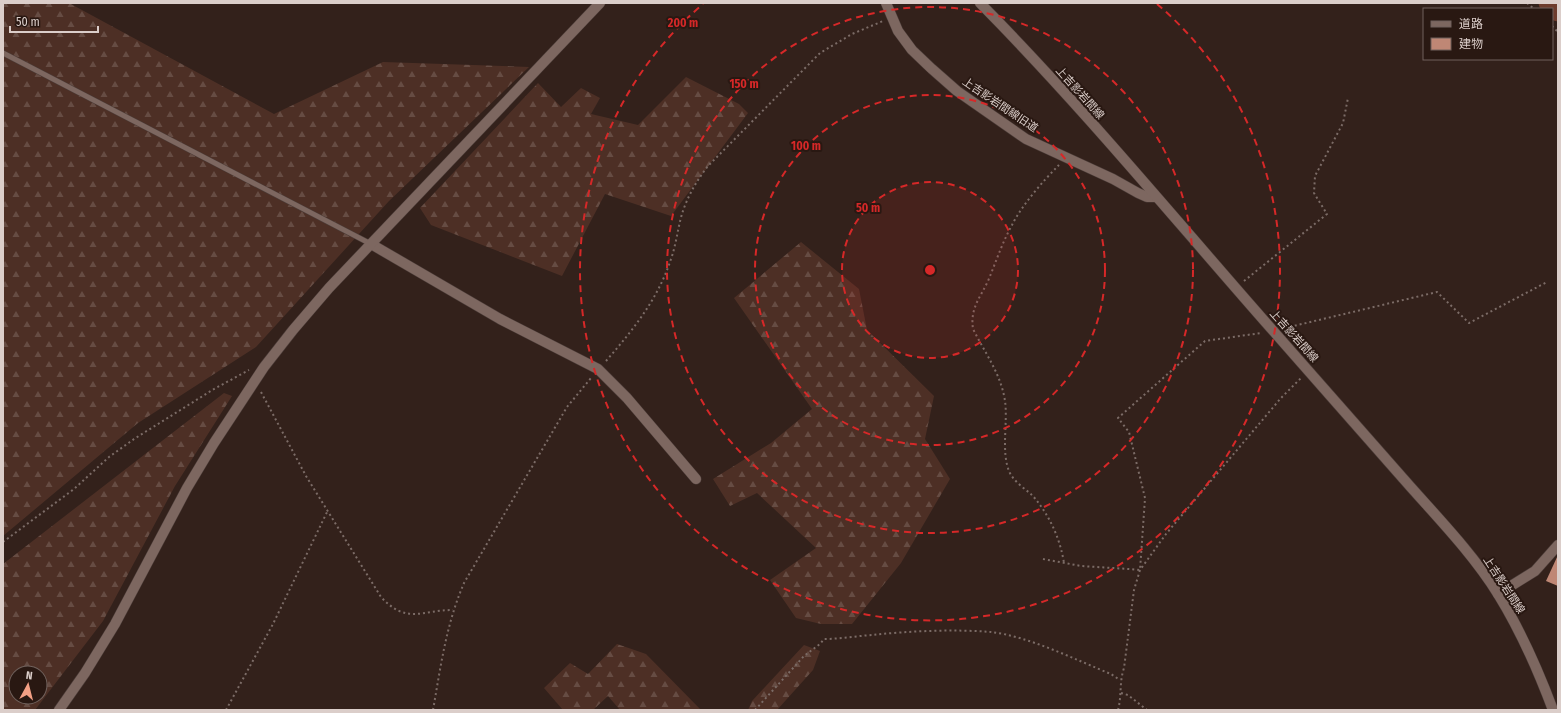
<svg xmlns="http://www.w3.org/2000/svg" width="1561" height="713" font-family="'Fira Sans Condensed','Noto Sans JP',sans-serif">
  <defs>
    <pattern id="forest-firs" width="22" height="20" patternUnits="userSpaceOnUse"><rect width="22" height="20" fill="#4d2f25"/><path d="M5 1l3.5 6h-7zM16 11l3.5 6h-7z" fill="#664c43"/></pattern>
  </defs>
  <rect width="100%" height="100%" fill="#33211b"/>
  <path fill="url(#forest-firs)" fill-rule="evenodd" d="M3,3h66l205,111 109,-52 146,5 -140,134 -133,146 -118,76 -135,113z
    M686,77l53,27 9,9 -77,103 -66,-22 -43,82 -131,-51 -11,-17 118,-125 23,24 20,-19 19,10 -9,16 47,11z
    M801,242l58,47 8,41 67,66 -9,43 25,40 -49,84 -49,61h-31l-25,-6 -26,-38 46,-32 -59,-55 -27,13 -17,-27 58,-36 41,-34 -78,-111z
    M224,393l8,3 -57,90 -72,135 -68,89h-32v-146zM16,673h24v24h-24z
    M617,644l29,10 55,56h-81l-12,-14 -15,14h-30l-19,-22 26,-25 18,11z
    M804,645l16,6 -7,19 -36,40h-29l4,-9z"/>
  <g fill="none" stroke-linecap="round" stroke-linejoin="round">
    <path stroke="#6e3c2d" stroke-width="21" d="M1549,3l9,8"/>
  </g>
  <path fill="#bf8775" d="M1558,555v31l-12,-5z"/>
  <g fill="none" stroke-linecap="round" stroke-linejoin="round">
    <defs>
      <path id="lane" d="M3,53l368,191"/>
      <path id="street" d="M886,3l12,28 14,19 20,19 25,22 69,48 87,40 25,14 9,4h9
        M371,244l129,75 98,50 29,29 69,81
        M1498,594l37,-23 23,-26"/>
      <path id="secondary" d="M980,3c101,102 193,214 288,322 46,53 94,106 140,159 31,35 65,70 90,110 23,37 40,76 55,116
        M59,710l26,-37 30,-49 72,-136 27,-45 50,-76 29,-37 36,-42 271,-285"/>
    </defs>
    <use href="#lane" stroke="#4c3d39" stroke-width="6"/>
    <use href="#street" stroke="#4c3d39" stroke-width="11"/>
    <use href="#secondary" stroke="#4c3d39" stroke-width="11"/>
    <path stroke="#7c6c67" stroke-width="2" stroke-dasharray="2 3" stroke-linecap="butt" d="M1527,3l7,6
      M1552,26l6,6
      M1059,165c-16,16 -37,40 -47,60 -10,18 -16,37 -24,56 -8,17 -18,27 -15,48 12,24 28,45 32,72 3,21 -4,50 4,70 4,10 15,17 23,24 17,19 28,43 32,68
      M1244,281l83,-67 -13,-21 1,-17 28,-53 5,-25
      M1285,328l152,-36 32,31 78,-41
      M606,361c27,-31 52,-62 65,-102 6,-17 7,-35 13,-51 6,-16 14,-29 24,-42l112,-113 32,-19 31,-13
      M261,392l45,84 75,121c26,28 41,13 72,13
      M3,542l71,-53 35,-32 25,-18 80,-50 35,-19
      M1043,559l38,7 48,3 11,1 5,-72 -16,-66 -11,-14 87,-77 56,-8
      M1121,693l7,2 19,15
      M226,710l47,-86 55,-114
      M433,710c8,-45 13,-85 31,-127l103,-176 24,-29
      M755,710l49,-54 16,-12 4,-5c16,0 32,-3 48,-4 37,-4 82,-6 119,-3 37,4 85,28 120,42l9,6
      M1118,710c4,-15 1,-27 6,-42l10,-78 6,-20 26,-36 115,-136 20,-20"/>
    <use href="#lane" stroke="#7d6760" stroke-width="5"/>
    <use href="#street" stroke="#7d6760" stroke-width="10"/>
    <use href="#secondary" stroke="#7d6760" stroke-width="10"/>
  </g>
  <circle cx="930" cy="270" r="88" fill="#d62828" fill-opacity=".12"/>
  <g fill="none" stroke="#d62828" stroke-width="2" stroke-dasharray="7 5">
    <circle cx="930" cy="270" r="88"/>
    <circle cx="930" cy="270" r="175"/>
    <circle cx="930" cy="270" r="263"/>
    <path d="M1157 4A350 350 0 1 1 703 4"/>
  </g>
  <g text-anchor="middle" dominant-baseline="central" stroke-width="4" stroke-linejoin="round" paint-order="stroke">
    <g font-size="11" fill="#dbceca" stroke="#291812">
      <text transform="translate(1080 93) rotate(48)">上吉影岩間線</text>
      <text transform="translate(1000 105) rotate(34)">上吉影岩間線旧道</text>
      <text transform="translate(1294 336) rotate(48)">上吉影岩間線</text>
      <text transform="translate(1504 585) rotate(57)">上吉影岩間線</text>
    </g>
  </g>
  <circle cx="930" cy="270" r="6" fill="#d62828" stroke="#291812" stroke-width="2"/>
  <g font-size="12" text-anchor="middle" font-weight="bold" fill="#d62828" stroke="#291812" stroke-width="4" stroke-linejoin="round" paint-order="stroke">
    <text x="683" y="27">200 m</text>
    <text x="744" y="88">150 m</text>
    <text x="806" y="150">100 m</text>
    <text x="868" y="212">50 m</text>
  </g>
  <rect width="1561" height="713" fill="none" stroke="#dbceca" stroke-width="8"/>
  <rect x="1423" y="8" width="130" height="52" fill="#291812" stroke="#70615c"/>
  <rect x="1431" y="21" width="20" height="6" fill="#7d6760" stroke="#70615c"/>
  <text x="1459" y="28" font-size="12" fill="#dbceca">道路</text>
  <rect x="1431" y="38" width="20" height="12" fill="#bf8775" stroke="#70615c"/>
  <text x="1459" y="48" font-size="12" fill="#dbceca">建物</text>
  <g transform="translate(28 685) rotate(7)"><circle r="19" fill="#291812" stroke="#70615c"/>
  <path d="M0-3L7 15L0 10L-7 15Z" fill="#f39f84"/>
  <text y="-6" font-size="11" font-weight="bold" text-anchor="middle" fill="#dbceca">N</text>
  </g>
  <path d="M10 26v6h88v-6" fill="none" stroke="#dbceca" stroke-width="2"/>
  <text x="16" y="26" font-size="12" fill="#dbceca" stroke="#291812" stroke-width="3" paint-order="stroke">50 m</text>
</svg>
